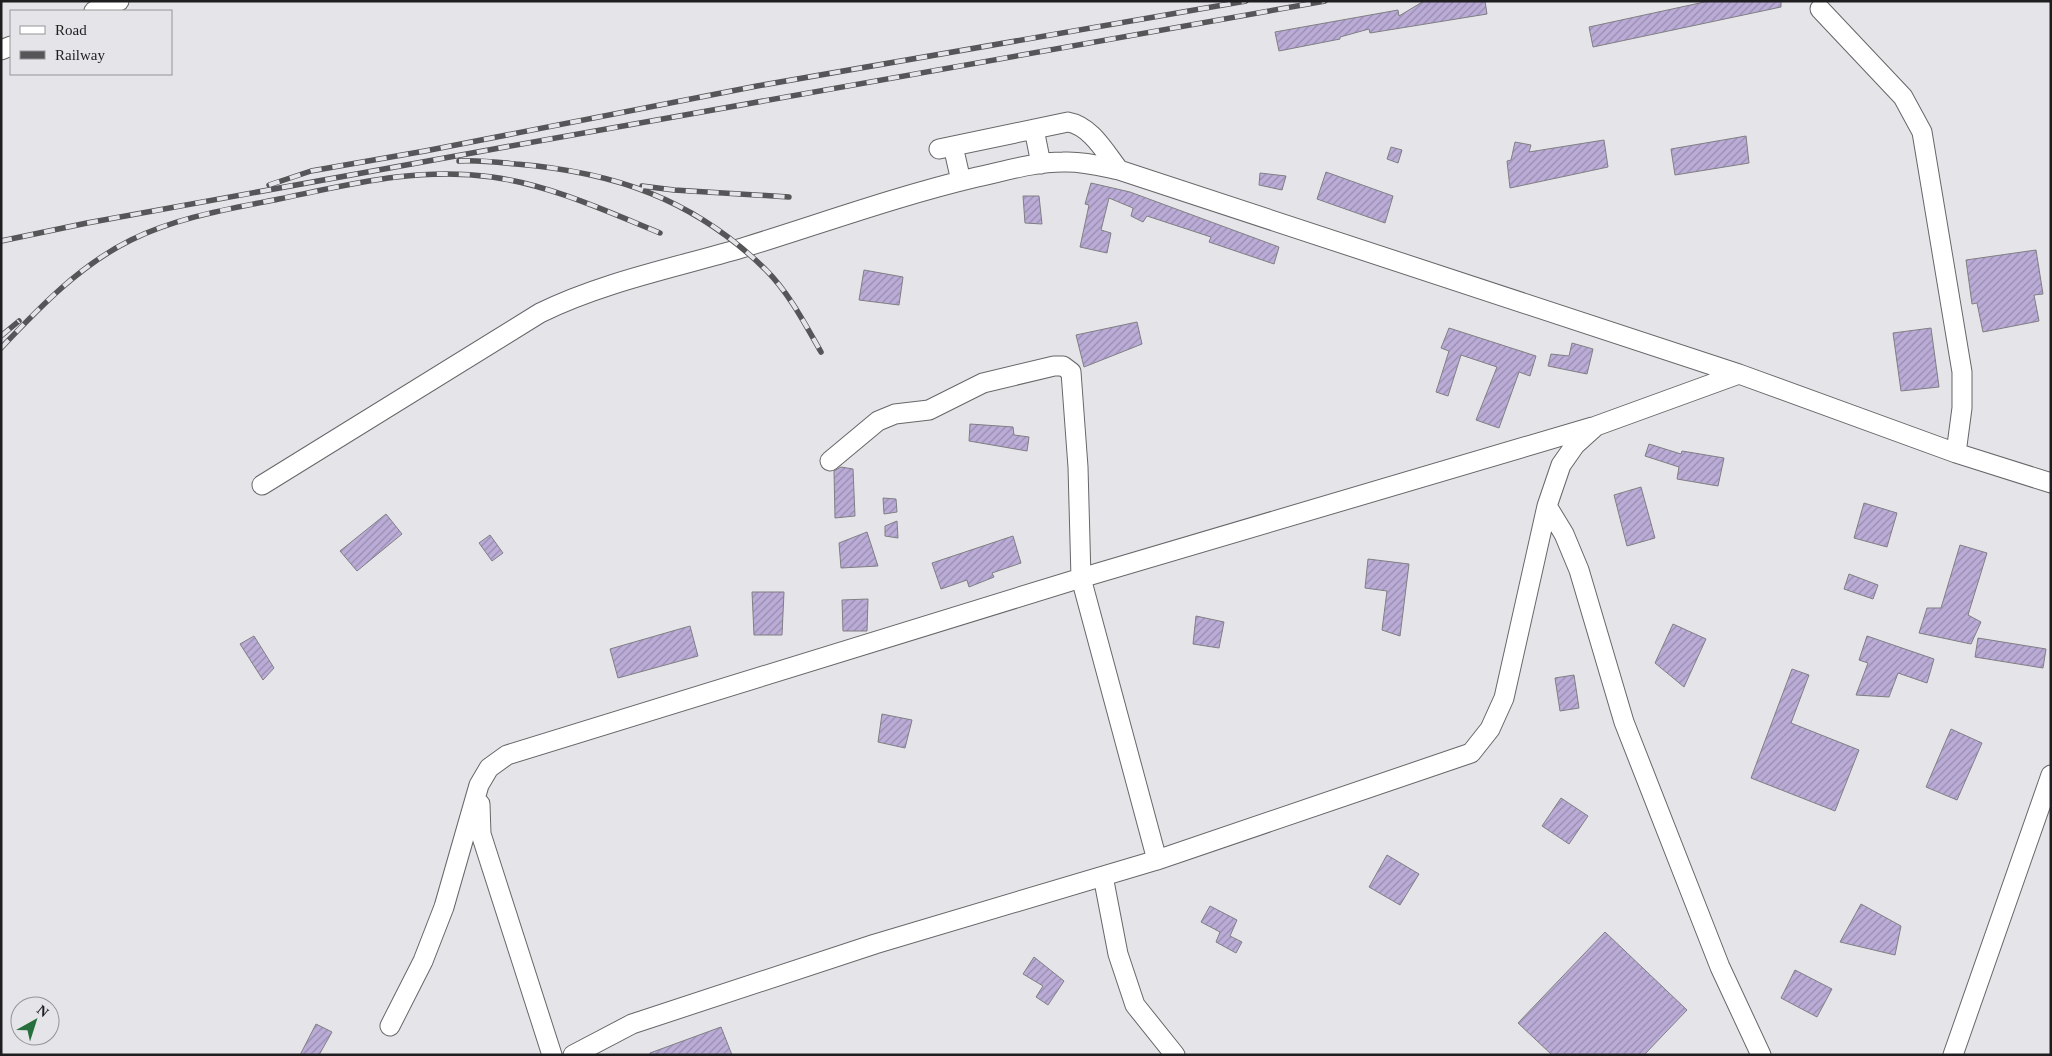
<svg xmlns="http://www.w3.org/2000/svg" width="2052" height="1056" font-family="Georgia,serif">
  <defs>
    <pattern id="building-hatch" width="6" height="6" patternUnits="userSpaceOnUse" patternTransform="scale(1.25)"><rect width="6" height="6" fill="#baacd7"/><path d="M-1 1l2-2M0 6l6-6M5 7l2-2" fill="none" stroke="#978bae"/></pattern>
  </defs>
  <rect width="100%" height="100%" fill="#e5e4e8"/>
  <path fill="url(#building-hatch)" stroke="#807f83" d="M1424,1h61l2,13 -117,19 -1,-4 -29,8v2l-61,12 -4,-19 123,-22 1,6z
    M1709,1h72v6l-188,40 -4,-20z
    M1746,136l3,27 -74,12 -4,-26z
    M1604,140l4,27 -98,21 -3,-27 4,-1 4,-18 16,3 -2,7z
    M1391,147l11,3 -4,13 -11,-4z
    M1326,172l67,24 -8,27 -68,-24z
    M1260,173l26,3 -4,14 -23,-5z
    M1091,183l39,9 149,55 -5,17 -65,-22 2,-5 -64,-21 -4,6 -12,-6 2,-8 -24,-10 -8,32 10,3 -4,20 -27,-6 9,-42 -4,-1z
    M1023,196h16l3,28 -17,-1z
    M2036,250l7,44 -9,1 5,26 -56,11 -6,-29 -5,1 -6,-44z
    M864,270l39,7 -4,28 -40,-5z
    M1137,322l5,22 -58,23 -8,-32z
    M1449,328l87,28 -6,20 -11,-4 -20,56 -23,-8 21,-53 -36,-12 -13,41 -12,-4 13,-41 -8,-3z
    M1931,328l8,59 -38,4 -8,-58z
    M1572,343l21,6 -6,25 -39,-8 3,-12 18,2z
    M970,424l43,3 1,8 15,2 -2,14 -58,-10z
    M1649,444l32,10 1,-3 42,7 -6,28 -41,-7 2,-12 -34,-11z
    M841,467l12,2 2,47 -20,2 -1,-47z
    M1641,487l14,51 -28,8 -13,-51z
    M883,498l13,1 1,13 -13,2z
    M1864,503l33,10 -10,34 -33,-9z
    M386,514l16,20 -45,37 -17,-20z
    M897,521l1,17 -13,-2v-10z
    M867,532l11,34 -37,2 -2,-25z
    M490,535l13,18 -11,8 -13,-18z
    M1013,536l8,27 -29,10 2,4 -25,10 -2,-7 -26,9 -9,-26z
    M1960,545l27,8 -19,62 13,7 -10,22 -52,-11 8,-25h14z
    M1368,559l41,5 -9,72 -18,-6 5,-39 -22,-3z
    M1849,574l29,11 -5,14 -29,-10z
    M752,592h32l-2,43h-28z
    M868,599l-1,32h-24l-1,-31z
    M1196,616l28,6 -5,26 -26,-4z
    M1673,624l33,15 -22,48 -29,-24z
    M690,626l8,30 -80,22 -8,-29z
    M254,636l20,32 -11,12 -23,-36z
    M1867,636l67,23 -7,24 -29,-10 -9,24 -33,-2 12,-32 -9,-3z
    M1978,638l68,11 -3,19 -68,-11z
    M1792,669l17,6 -18,48 68,27 -24,61 -84,-33z
    M1574,675l5,33 -19,3 -5,-33z
    M882,714l30,6 -7,28 -27,-6z
    M1951,729l31,14 -25,57 -31,-13z
    M1561,798l27,18 -19,28 -27,-18z
    M1387,855l32,19 -19,31 -31,-18z
    M1861,904l40,22 -6,29 -55,-13z
    M1210,906l27,14 -7,16 12,6 -6,11 -20,-11 4,-10 -19,-10z
    M1605,932l82,78 -43,45h-92l-34,-32z
    M1034,957l30,24 -16,24 -12,-8 7,-11 -20,-12z
    M1795,970l37,19 -15,28 -36,-19z
    M316,1024l16,8 -13,23h-19z
    M721,1027l11,28h-82v-2z"/>
  <g fill="none" stroke-linecap="round" stroke-linejoin="round">
    <defs>
      <path id="minor" d="M1820,9l83,88 19,35 40,240v36l-6,45
        M94,11l25,-10
        M1,50l10,-4
        M1034,129l7,35
        M953,146l8,35
        M939,149l129,-27c23,4 37,30 51,48
        M830,461l48,-40 17,-7 34,-4 54,-27 71,-17h9l8,6 7,95 3,111 76,282
        M262,485l278,-172c63,-31 134,-45 202,-65 78,-24 155,-52 235,-71 28,-6 57,-15 86,-15 19,-1 37,4 56,8l620,204 217,79 95,30
        M1547,506l17,28 15,36 45,152 96,245 41,88
        M480,804l1,30 71,221
        M1103,876l15,78 17,51 40,50
        M390,1026l33,-65 21,-54 35,-122 10,-17 18,-13 574,-177 511,-151
        M573,1055l59,-31 243,-80 282,-84 314,-107 19,-24 14,-31 43,-192 14,-41 14,-20 21,-19 143,-52
        M1953,1055l98,-280"/>
    </defs>
    <use href="#minor" stroke="#676669" stroke-width="21"/>
    <use href="#minor" stroke="#fff" stroke-width="19"/>
    <defs>
      <path id="rail" d="M459,161c19,-1 38,1 57,3 98,8 178,35 250,106 23,23 39,54 55,82
        M269,185l42,-14 114,-20 332,-65 489,-85
        M642,186l32,4 115,7
        M1,241l86,-18 407,-74 831,-148
        M1,336l18,-15
        M1,348c39,-41 79,-83 130,-108 47,-23 98,-31 148,-41 73,-15 138,-32 213,-22 58,8 114,34 168,56"/>
    </defs>
    <use href="#rail" stroke="#565557" stroke-width="5.5"/>
    <use href="#rail" stroke="#e5e4e8" stroke-width="4" stroke-dasharray="11" stroke-linecap="butt"/>
  </g>
  <rect width="2052" height="1056" fill="none" stroke="#1e1d1f" stroke-width="5"/>
  <rect x="10" y="10" width="162" height="65" fill="#e5e4e8" stroke="#959498"/>
  <rect x="20" y="26" width="25" height="8" fill="#ffffff" stroke="#959498"/>
  <text x="55" y="35" font-size="15" fill="#1e1d1f">Road</text>
  <rect x="20" y="51" width="25" height="8" fill="#565557" stroke="#959498"/>
  <text x="55" y="60" font-size="15" fill="#1e1d1f">Railway</text>
  <g transform="translate(35 1021) rotate(39)"><circle r="24" fill="#e5e4e8" stroke="#959498"/>
  <path d="M0-4L9 19L0 12L-9 19Z" fill="#276f3d"/>
  <text y="-8" font-size="14" font-weight="bold" text-anchor="middle" fill="#1e1d1f">N</text>
  </g>
</svg>
